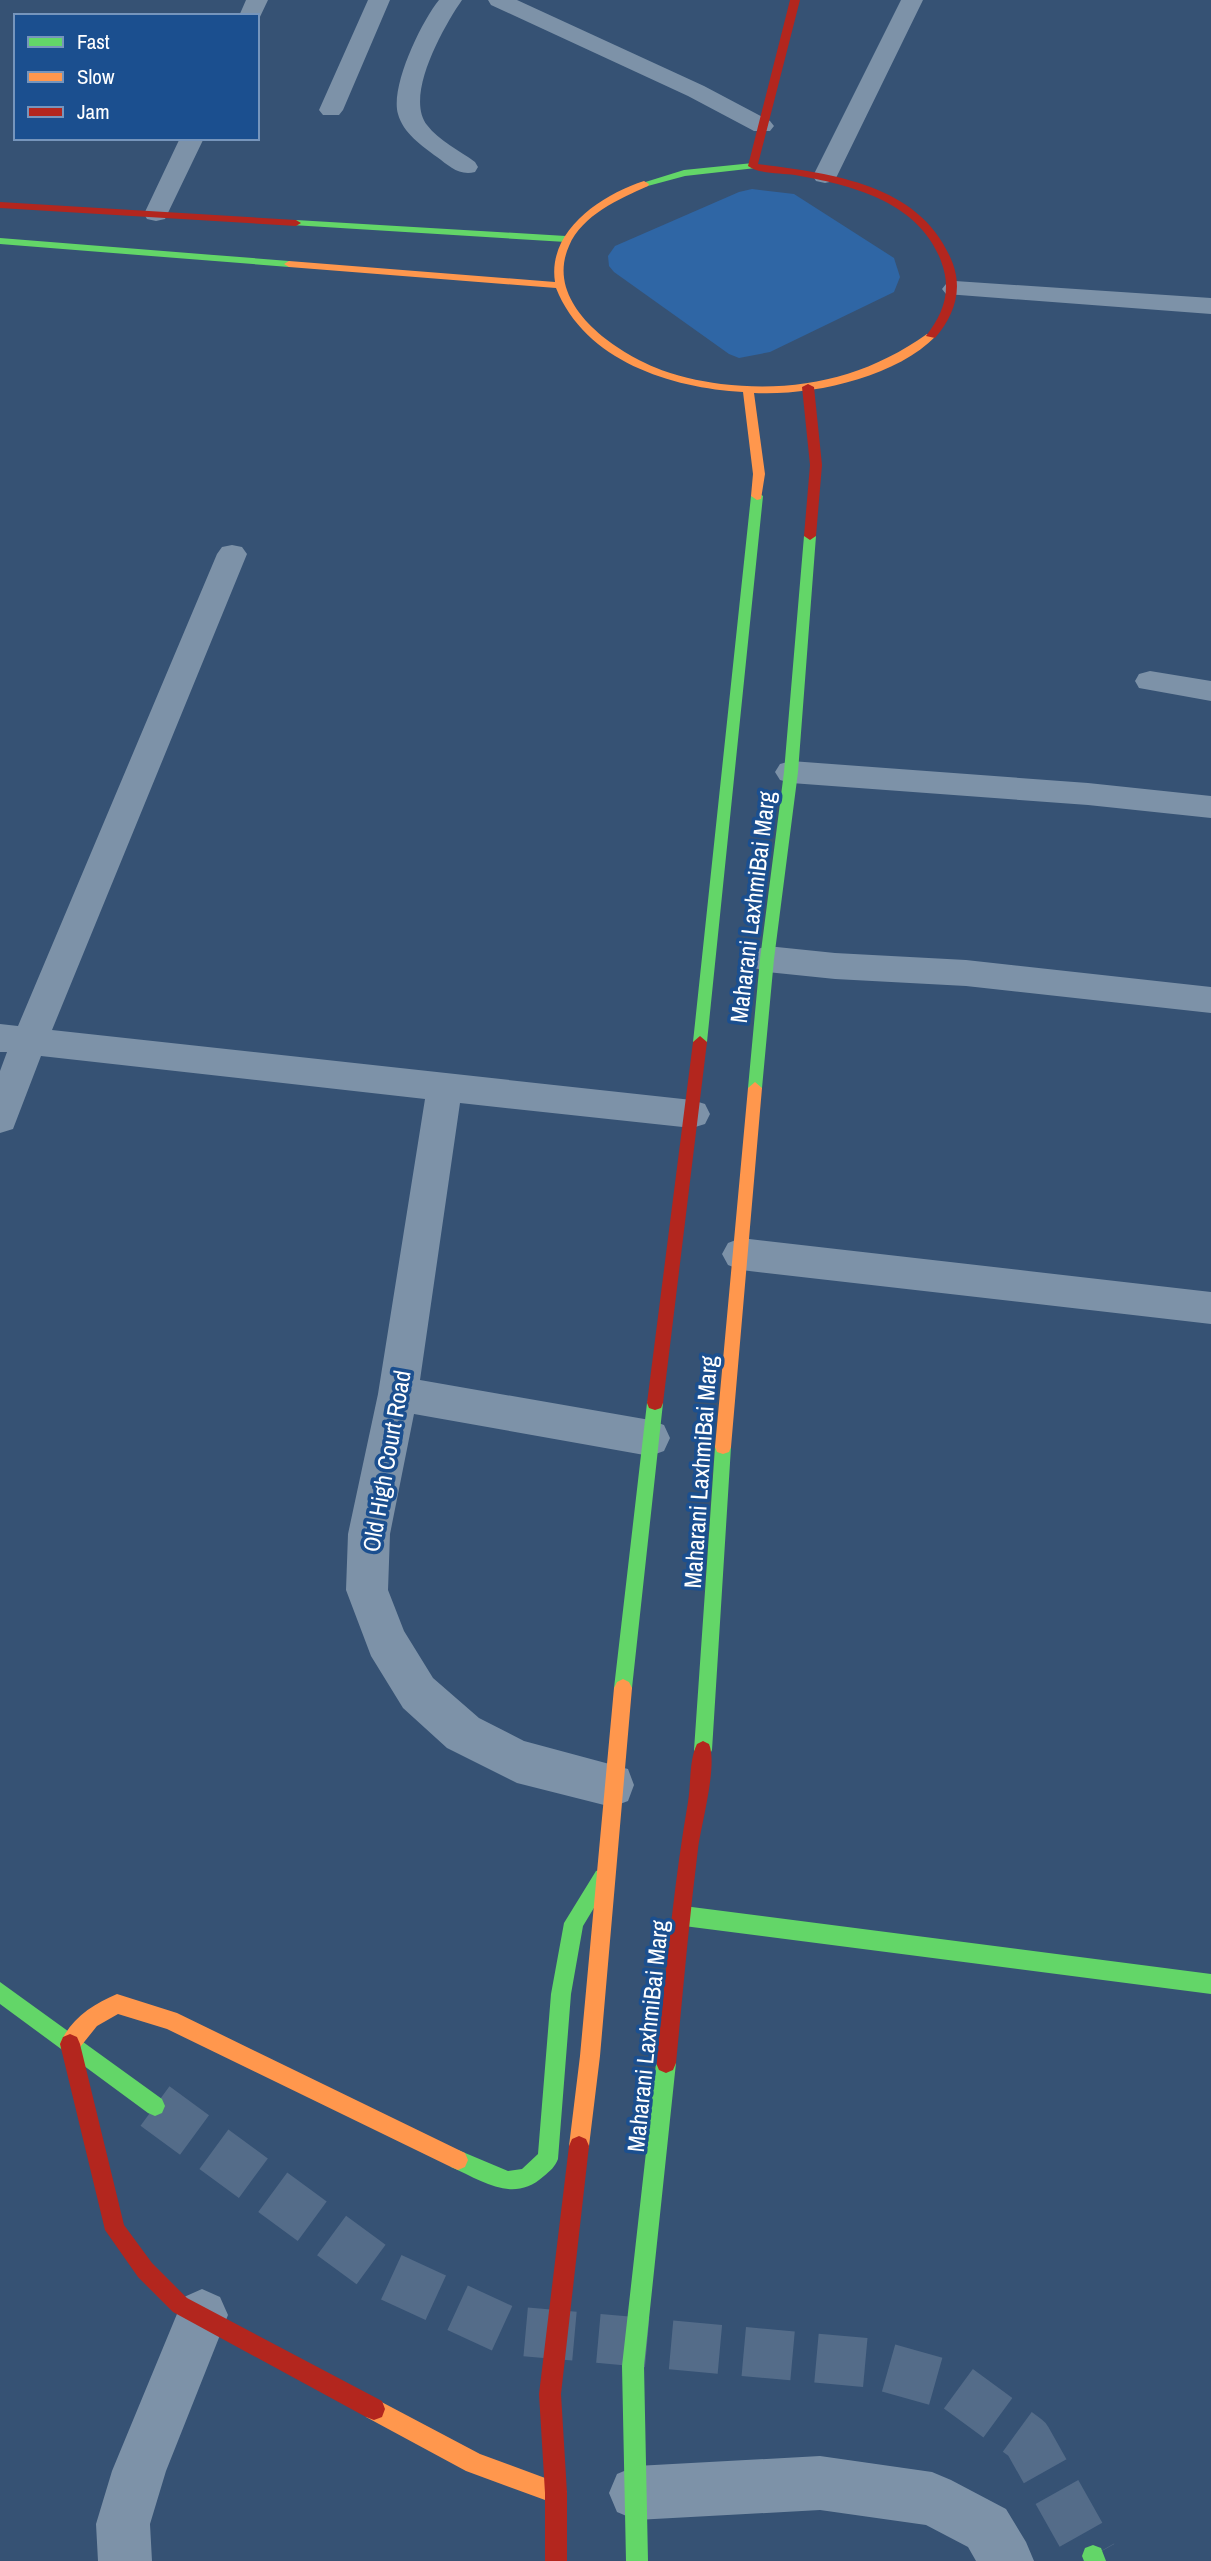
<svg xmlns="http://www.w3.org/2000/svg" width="1211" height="2561" font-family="'Archivo Narrow',sans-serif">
  <rect width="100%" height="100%" fill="#365274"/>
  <path fill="#2f66a5" d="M752,189l42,5 100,64 6,19 -6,15 -124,60 -31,6 -10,-4 -115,-82 -5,-6 -1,-10 7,-10 124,-54z"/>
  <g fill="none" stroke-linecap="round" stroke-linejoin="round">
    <path stroke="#546c89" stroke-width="49" stroke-dasharray="49 24" stroke-linecap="butt" d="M155,2106l229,168 122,56 365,33 85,24 71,52 66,117"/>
    <path fill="#7d92a8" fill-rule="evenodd" d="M246,0h22l-10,21 -1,-5h-18z
      M368,0h22l-47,110 -4,5h-16l-4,-5z
      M439,0h23c-18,26 -58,96 -35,125 12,16 32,25 48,37l3,5 -3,5c-16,4 -26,-6 -38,-15 -15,-11 -34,-24 -39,-43 -8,-27 23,-92 41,-114z
      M488,0h29l187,86 66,35 4,5 -4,5h-16l-66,-35 -197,-91z
      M901,0h22l-86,176 -3,5 -9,2 -9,-2 -3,-5z
      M180,138h24l-39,81 -9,2 -9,-2 -3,-5z
      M955,281l256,17v16l-265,-20 -4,-5 4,-5z
      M232,545l10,2 5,7 -195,476 640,70 13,4 5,10 -5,10 -13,4 -232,-25 -40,277 230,40 14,5 6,13 -6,13 -14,5 -236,-42 -24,120 -2,56 16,41 29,47 46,40 45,23 104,28 6,16 -6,16 -16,6 -95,-24 -70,-35 -44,-40 -32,-52 -25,-66 2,-56 30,-140 47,-295 -384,-43 -28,73 -13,4v-62l7,-19h-7v-28l18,2 199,-472 5,-7z
      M1150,671l61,10v20l-72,-13 -4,-7 4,-7z
      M791,761l297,22 123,13v22l-123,-13 -297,-22 -11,-3 -5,-8 5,-8z
      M767,946l68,7 131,7 245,27v26l-245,-27 -131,-7 -68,-7 -12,-4 -5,-9 5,-9z
      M741,1238l470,54v32l-470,-54 -13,-5 -6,-11 6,-11z
      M202,2289l18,8 8,18 -62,156 -16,53 2,37h-54l-2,-37 16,-53 72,-174z
      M820,2456l112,16 19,8 55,29 20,33 8,19h-58l-8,-14 -42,-22 -106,-15 -184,10 -19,-8 -8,-19 8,-19 19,-8z"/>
    <path fill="#63d668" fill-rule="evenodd" d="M753,163l3,1v4l-71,8 -41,11 -5,-3 45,-14z
      M296,220l270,16 5,3 -5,3 -274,-17 -1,-2z
      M0,238l289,23 5,3 -5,3 -289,-23z
      M757,492l6,4 -56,546 -7,6 -7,-6 58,-546z
      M810,532l6,4 -18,236 -24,187 -12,129 -7,6 -7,-6 12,-129 24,-187 20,-236z
      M655,1396l6,2 2,5 -31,285 -3,6 -6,3 -6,-3 -3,-6 33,-285 2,-5z
      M723,1440l6,2 2,5 -19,303 -3,6 -6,3 -6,-3 -3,-6 21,-303 2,-5z
      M603,1869l7,2 2,7 -29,48 -12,68 -13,165c-3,8 -8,12 -14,17 -31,28 -61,5 -93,-9l-3,-7 3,-7 7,-3 50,21 14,-2 16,-15 13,-160 13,-71 32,-52z
      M684,1906l527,68v20l-527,-68 -7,-3 -3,-7 3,-7z
      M0,1982l162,117 3,7 -3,7 -7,3 -7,-3 -148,-109z
      M666,2053l7,3 3,7 -32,303 4,195h-22l-4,-195 34,-303 3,-7z
      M1093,2545l8,3 5,13h-22l-2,-5 3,-8z"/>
    <path fill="#ff974d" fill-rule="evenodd" d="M644,181l5,3 -1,2c-29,13 -66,29 -79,60 -25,56 42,103 85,121 21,9 45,14 67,17 76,9 144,-6 206,-50l9,2c-41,42 -125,60 -182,57l11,81 -4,25 -4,1 -6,-4 2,-22 -10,-82c-72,-4 -158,-31 -187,-104l-267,-21 -5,-3 5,-3 266,21c-8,-51 46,-87 89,-101z
      M755,1082l7,6 -31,359 -2,5 -6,2 -6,-2 -2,-5 33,-359z
      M623,1679l6,3 3,6 -32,368 -11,90 -3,7 -7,3 -7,-3 -3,-7 11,-90 34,-368 3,-6z
      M117,1994l60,19 288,140 3,7 -3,7 -7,3 -7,-3 -284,-138 -49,-15 -21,12 -20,25 -7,3 -7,-3 -3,-7c10,-25 33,-40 57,-50z
      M374,2398l106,56 84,31 3,8 -3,8 -8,3 -90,-33 -100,-54 -3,-8 3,-8z"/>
    <path fill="#b3261e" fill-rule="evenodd" d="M790,0h10l-42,164c75,10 165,20 195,100 10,28 0,53 -18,74l-9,-2c18,-23 26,-46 15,-75 -22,-59 -89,-76 -146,-86 -14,-2 -36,-1 -47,-9z
      M0,202l296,18 5,3 -5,3 -296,-18z
      M808,384l6,3 8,78 -6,71 -6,4 -6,-4 6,-71 -8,-78z
      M700,1036l7,6 -44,361 -2,5 -6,2 -6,-2 -2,-5 46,-361z
      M703,1741l6,3c9,21 -8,81 -11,105 -9,71 -15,143 -22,214l-3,7 -7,3 -7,-3 -3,-7c10,-87 17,-175 32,-261 3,-18 1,-42 9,-58z
      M70,2034l7,3 3,7 44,181 28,38 35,35 195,103 3,8 -3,8 -8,3 -8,-3 -193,-105 -35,-35 -33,-47 -45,-186 3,-7z
      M579,2136l7,3 3,7 -28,248 6,99v68h-22v-68l-6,-99 30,-248 3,-7z"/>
  </g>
  <g text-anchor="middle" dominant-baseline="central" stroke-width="7" stroke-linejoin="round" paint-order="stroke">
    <g font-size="24" fill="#fff" stroke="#1b4f8f">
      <text transform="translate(752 907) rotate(-83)">Maharani LaxhmiBai Marg</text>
      <text transform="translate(386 1461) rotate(-80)">Old High Court Road</text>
      <text transform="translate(700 1472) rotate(-86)">Maharani LaxhmiBai Marg</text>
      <text transform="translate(647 2036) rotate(-84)">Maharani LaxhmiBai Marg</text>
    </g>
  </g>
  <rect x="14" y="14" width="245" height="126" fill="#1b4f8f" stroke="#7695bc" stroke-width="2"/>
  <rect x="28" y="37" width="35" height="10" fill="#63d668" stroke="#7695bc" stroke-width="2"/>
  <text x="77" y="49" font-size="21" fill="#ffffff">Fast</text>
  <rect x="28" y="72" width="35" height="10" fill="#ff974d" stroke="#7695bc" stroke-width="2"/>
  <text x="77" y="84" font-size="21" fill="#ffffff">Slow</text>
  <rect x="28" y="107" width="35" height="10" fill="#b3261e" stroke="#7695bc" stroke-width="2"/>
  <text x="77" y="119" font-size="21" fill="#ffffff">Jam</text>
</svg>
